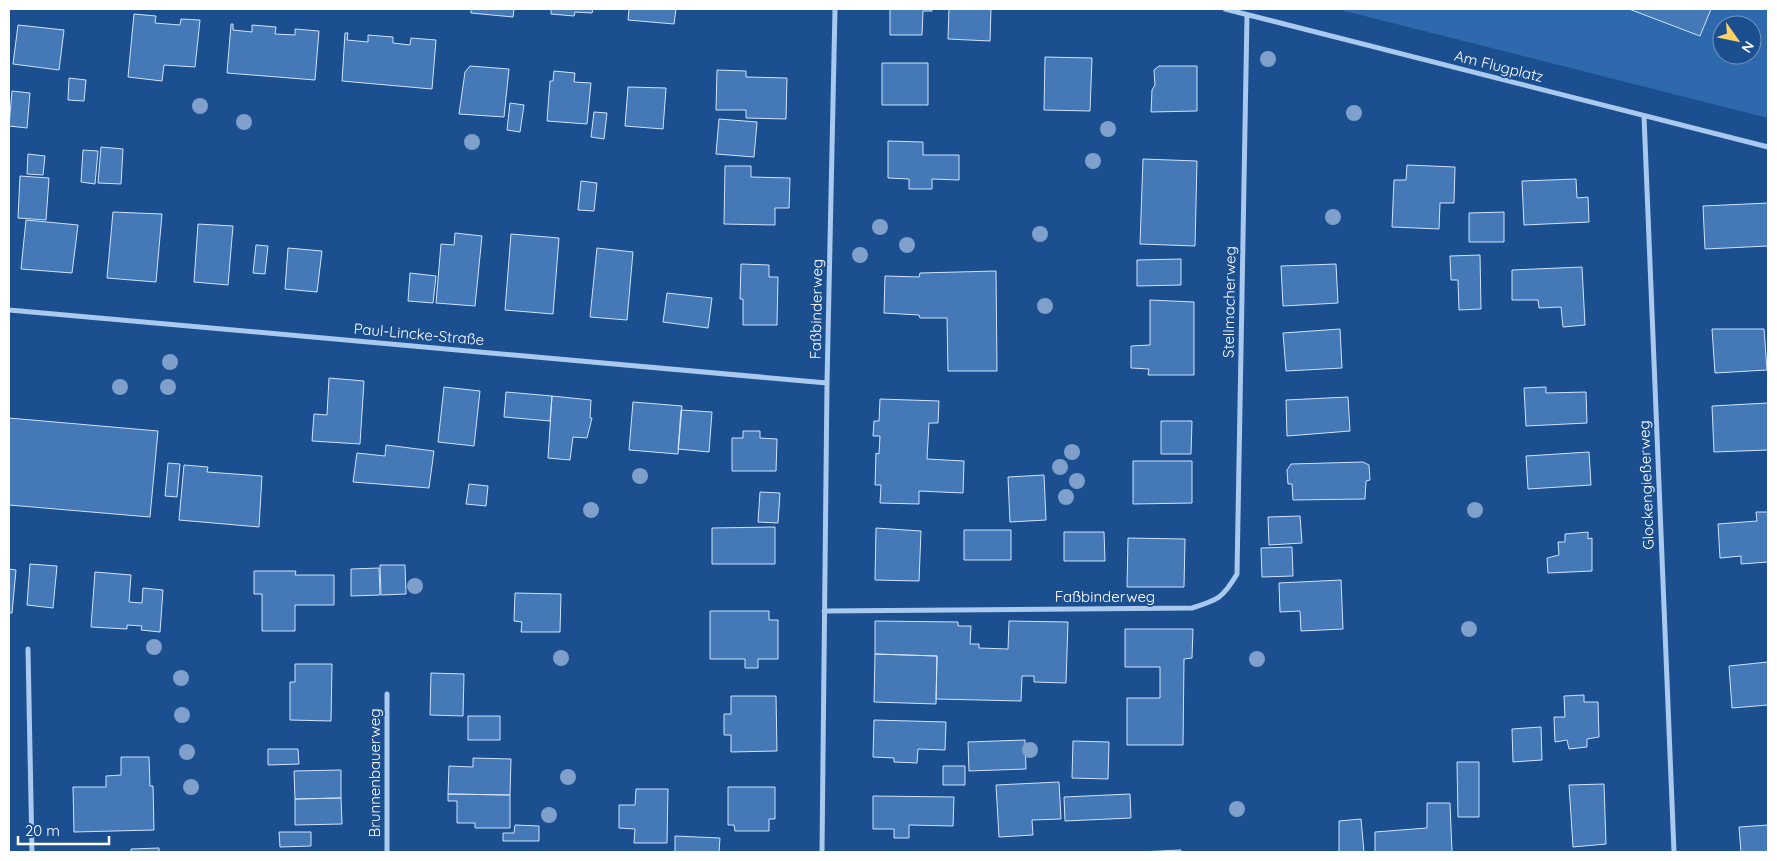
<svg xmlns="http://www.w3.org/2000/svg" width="1777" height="861" font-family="Quicksand,sans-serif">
  <rect width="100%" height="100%" fill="#1b4f8f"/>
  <path fill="#2e69ad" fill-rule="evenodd" d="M1337,9h431v109zM1722,25h30v30h-30z"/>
  <path fill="#4478b7" stroke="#cfe3fa" d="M471,9h43l-1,8 -42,-4z
    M551,9h42l-1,4 -17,-1 -1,4 -23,-2z
    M629,9h47l-2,15 -46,-4z
    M890,9h42v2h-9l-1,24h-32z
    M949,9h42l-1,32 -42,-2z
    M1629,9h82l-11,27z
    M134,14l22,2 -1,7 25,2 1,-6 19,1 -5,47 -31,-2 -2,16 -34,-4z
    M231,24h2v6l19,2v-7l24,2 -1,7 20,1v-6l24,2 -4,49 -88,-7z
    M18,25l46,5 -5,40 -46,-6z
    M345,33h3l-1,7 21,2v-7l25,2v6l17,2 1,-7 25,2 -4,49 -90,-8z
    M1045,57l47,1 -2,53 -46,-1z
    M882,63h46v42h-46z
    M470,66l39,3 -5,48 -45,-3 6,-42z
    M1159,66h38v45l-46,1 1,-22 3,-5 -1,-15z
    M717,70l29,1v6l41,1 -1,41 -40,-1v-8h-30z
    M554,71l21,2 -1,9 17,1 -4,41 -40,-3 3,-40h3z
    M69,78l17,2 -2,21 -16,-1z
    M628,87l38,1 -3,41 -38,-3z
    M12,91l18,2 -3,35 -18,-2z
    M510,103l14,2 -4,27 -13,-2z
    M594,112l13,1 -3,26 -13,-2z
    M719,119l38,3 -3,35 -38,-3z
    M888,141l35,1v13h36v25l-27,-1v10h-23v-10l-21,-1z
    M101,147l22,2 -2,35 -23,-1z
    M83,150l15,1 -3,33 -14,-2z
    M28,154l17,2 -2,19 -16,-1z
    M1143,159l54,2 -2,85 -55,-2z
    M1407,165l48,2 -1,36h-14l-1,26 -47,-2 2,-47h12z
    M725,166h26v11l39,1 -1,30h-14v17l-51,-1z
    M20,176l29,2 -3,42 -28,-2z
    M1576,179l1,19 11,-1 1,25 -65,3 -2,-44z
    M581,181l16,2 -3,28 -16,-1z
    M1768,203v43l-63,3 -2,-43z
    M113,212l49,2 -6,68 -49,-4z
    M1504,212v30h-35v-29z
    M26,220l52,5 -6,48 -51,-4z
    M198,224l35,2 -5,59 -34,-3z
    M455,233l27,3 -7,70 -39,-3 5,-59 13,1z
    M511,234l48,4 -6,76 -48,-4z
    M256,245l12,1 -3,28 -12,-1z
    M288,248l34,3 -5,41 -32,-3z
    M597,248l36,4 -6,68 -37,-3z
    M1480,255l1,54 -22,1 -1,-30h-7l-1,-24z
    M1181,259v26l-44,1v-26z
    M741,264l28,1v12h9l-1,48h-34v-26h-3z
    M1336,264l2,39 -55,3 -2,-40z
    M1582,267l3,58 -22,2 -2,-20 -22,1 -1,-8h-26v-30z
    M996,271l1,100h-49l-1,-53h-27l-1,-3 -35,-2 1,-37 34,1 1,-4z
    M410,273l26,3 -3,27 -25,-2z
    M667,293l45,5 -4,30 -45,-6z
    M1150,300l44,2v73h-46l1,-6 -18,-1v-22l19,-1z
    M1340,329l2,39 -56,3 -3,-38z
    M1712,329h52l3,41 -52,3z
    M329,378l35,3 -4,63 -48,-3 2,-27 13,1z
    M444,387l36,4 -6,55 -36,-4z
    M1546,387v6l40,-1 1,31 -61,3 -2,-38z
    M506,392l46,4 -2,25 -46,-4z
    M552,396l39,4 -1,18h2l-5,20 -14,-1 -3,23 -22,-2z
    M1348,397l2,34 -63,5 -1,-36z
    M880,399l59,2 -1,22h-9l-2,36 37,2 -1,32 -44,-2v13l-39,-1 1,-18h-6l1,-32 3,1 1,-18h-7l1,-15h5z
    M633,402l49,4 -4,48 -49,-4z
    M1768,403v47l-54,2 -2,-46z
    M681,410l31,2 -3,40 -31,-3z
    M9,418l149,13 -8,86 -141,-12z
    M1161,421h31l-1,33h-30z
    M743,431h17v7l17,1 -1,32h-44v-33h11z
    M386,445l48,6 -5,37 -76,-6 4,-29 28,3z
    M1589,452l2,33 -63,4 -2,-33z
    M1133,461h59v42l-59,1z
    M1363,462l6,3 1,15 -4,1 -1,18 -72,1 -1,-16h-4l-1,-14 4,-6z
    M168,463l12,1 -3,33 -12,-1z
    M184,465l24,2 -1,5 55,4 -3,51 -80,-7z
    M1044,475l2,45 -36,2 -2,-45z
    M469,484l19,2 -2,20 -20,-2z
    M760,492l20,1 -2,30 -20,-1z
    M1756,512h12v50l-27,2v-8l-21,2 -2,-34 39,-3z
    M1300,516l2,27 -33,2 -1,-28z
    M775,527v37h-63v-36z
    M876,528l45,3 -2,50 -44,-1z
    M964,530h47v30h-47z
    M1064,532h40l1,29h-41z
    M1588,532v7l4,-1v33l-44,2 -1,-15 12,-3 -1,-13h7v-8z
    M1128,538l57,1 -1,48h-57z
    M1292,547l1,29 -31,1 -1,-29z
    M30,564l27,2 -4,42 -26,-3z
    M380,565h25l1,29 -25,1z
    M379,568l1,27 -29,1v-27z
    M9,569l7,1 -4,43h-3z
    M254,571h42l-1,4h39v30h-39v26h-33v-37h-8z
    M95,572l36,3 -2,27 13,1 1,-15 20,2 -3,42 -19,-2 1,-4 -15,-1v4l-36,-2z
    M1341,580l2,49 -42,2 -1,-20 -20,1 -1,-29z
    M515,593l46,1 -1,38h-39l1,-10 -8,-1z
    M710,611h59v9h9v39h-20v9h-13v-9h-35z
    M875,621l83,1v4h13l-1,18h9v4l29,1 1,-28 59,1 -2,61 -32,-1v-6h-12l-1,25 -85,-2 1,-43 -62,-2z
    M1125,629h68l-1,29 -8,1 -1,86h-56v-47h33v-31h-35z
    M875,654l62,2 -1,48 -62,-2z
    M1768,662v43l-36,3 -3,-42z
    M295,664h37l-1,57 -41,-1v-38h5z
    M431,673l33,1 -1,42 -33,-1z
    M1584,695v7h14l1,35 -12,2v8l-18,2 -2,-9 -12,2 -1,-25h11l-1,-21z
    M731,696h45l1,55 -46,1v-17h-7v-21h7z
    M468,716h32v24h-32z
    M874,720l72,2 -1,28 -27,-1 -1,14 -23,-1v-4l-21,-1z
    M1541,727l1,33 -29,2 -1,-33z
    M1025,740l1,29 -57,2 -1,-29z
    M1073,741l36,1 -1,37 -36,-1z
    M268,749h30l1,15 -31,1z
    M121,757h28l1,29h3l1,44 -80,2 -1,-45h33v-11l15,-1z
    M473,758l38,1 -1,36 -62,-1 1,-28 24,1z
    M1457,762h22v55h-21z
    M943,766h22v19h-22z
    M341,770v28l-46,1 -1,-28z
    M1059,782l2,37 -29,1 1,15 -34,2 -3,-52z
    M1604,784l2,60 -33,3 -4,-62z
    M728,787h47v32h-6v12h-34l-1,-6h-6z
    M636,789h32l-1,54h-33l1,-14 -16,-1v-23h16z
    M448,794l62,1v33h-35v-5h-18v-22h-9z
    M1130,794l1,24 -66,3 -1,-24z
    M873,796l81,1 -1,29 -44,-1v13h-15v-9h-21z
    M341,798l1,26 -47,1v-26z
    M1427,803h23l2,49h-77v-20l52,-4z
    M1361,819l3,33h-25v-31z
    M515,825l24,1v15h-36v-8h11z
    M1768,825v27h-27l-2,-25z
    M279,832h32v14l-31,1z
    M675,836l45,2 -1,14h-44z
    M159,848v4h-28v-3z
    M1181,850v2h-41z"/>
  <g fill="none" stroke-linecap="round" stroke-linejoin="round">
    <path stroke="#a9c9ee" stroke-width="5" d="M1225,9l543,138
      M1644,116l30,736
      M9,310l818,73
      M824,611l368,-3c26,-8 31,-10 45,-34l10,-559
      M28,649l4,203
      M387,852v-158
      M822,852l5,-469 8,-374"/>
  </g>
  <g fill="#7ea0ca">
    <circle cx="1268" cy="59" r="8"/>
    <circle cx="200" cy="106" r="8"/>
    <circle cx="1354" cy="113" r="8"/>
    <circle cx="244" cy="122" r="8"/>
    <circle cx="1108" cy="129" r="8"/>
    <circle cx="472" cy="142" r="8"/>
    <circle cx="1093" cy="161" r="8"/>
    <circle cx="1333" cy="217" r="8"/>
    <circle cx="880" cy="227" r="8"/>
    <circle cx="1040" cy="234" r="8"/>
    <circle cx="907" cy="245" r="8"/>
    <circle cx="860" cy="255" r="8"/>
    <circle cx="1045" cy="306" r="8"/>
    <circle cx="170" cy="362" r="8"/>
    <circle cx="120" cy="387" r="8"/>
    <circle cx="168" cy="387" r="8"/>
    <circle cx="1072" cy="452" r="8"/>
    <circle cx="1060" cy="467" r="8"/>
    <circle cx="640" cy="476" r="8"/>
    <circle cx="1077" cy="481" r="8"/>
    <circle cx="1066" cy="497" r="8"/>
    <circle cx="591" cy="510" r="8"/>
    <circle cx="1475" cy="510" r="8"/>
    <circle cx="415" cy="586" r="8"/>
    <circle cx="1469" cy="629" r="8"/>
    <circle cx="154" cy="647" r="8"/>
    <circle cx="561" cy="658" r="8"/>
    <circle cx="1257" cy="659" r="8"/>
    <circle cx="181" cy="678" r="8"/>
    <circle cx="182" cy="715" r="8"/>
    <circle cx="1030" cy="750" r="8"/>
    <circle cx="187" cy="752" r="8"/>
    <circle cx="568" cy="777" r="8"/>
    <circle cx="191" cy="787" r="8"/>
    <circle cx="1237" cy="809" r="8"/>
    <circle cx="549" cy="815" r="8"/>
  </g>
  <g text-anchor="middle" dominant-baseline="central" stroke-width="4" stroke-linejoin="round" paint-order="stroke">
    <g font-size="15" fill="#fff" stroke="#1b4f8f">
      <text transform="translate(1499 66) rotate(14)">Am Flugplatz</text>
      <text transform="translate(1229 302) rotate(-89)">Stellmacherweg</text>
      <text transform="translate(816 309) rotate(-89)">Faßbinderweg</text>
      <text transform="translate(419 334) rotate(5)">Paul-Lincke-Straße</text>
      <text transform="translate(1646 485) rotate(-92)">Glockengießerweg</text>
      <text x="1105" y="596">Faßbinderweg</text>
      <text transform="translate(374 773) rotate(-90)">Brunnenbauerweg</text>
    </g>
  </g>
  <rect width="1777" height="861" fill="none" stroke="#ffffff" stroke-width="20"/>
  <g transform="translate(1737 40) rotate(123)"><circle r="24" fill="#1b4f8f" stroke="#7695bc"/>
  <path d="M0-4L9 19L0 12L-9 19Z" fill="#ffd166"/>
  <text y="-8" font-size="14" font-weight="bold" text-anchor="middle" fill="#ffffff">N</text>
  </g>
  <path d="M18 836v8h91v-8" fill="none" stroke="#ffffff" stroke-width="2.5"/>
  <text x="25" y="836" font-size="15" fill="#ffffff" stroke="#1b4f8f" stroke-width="4" paint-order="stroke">20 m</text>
</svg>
